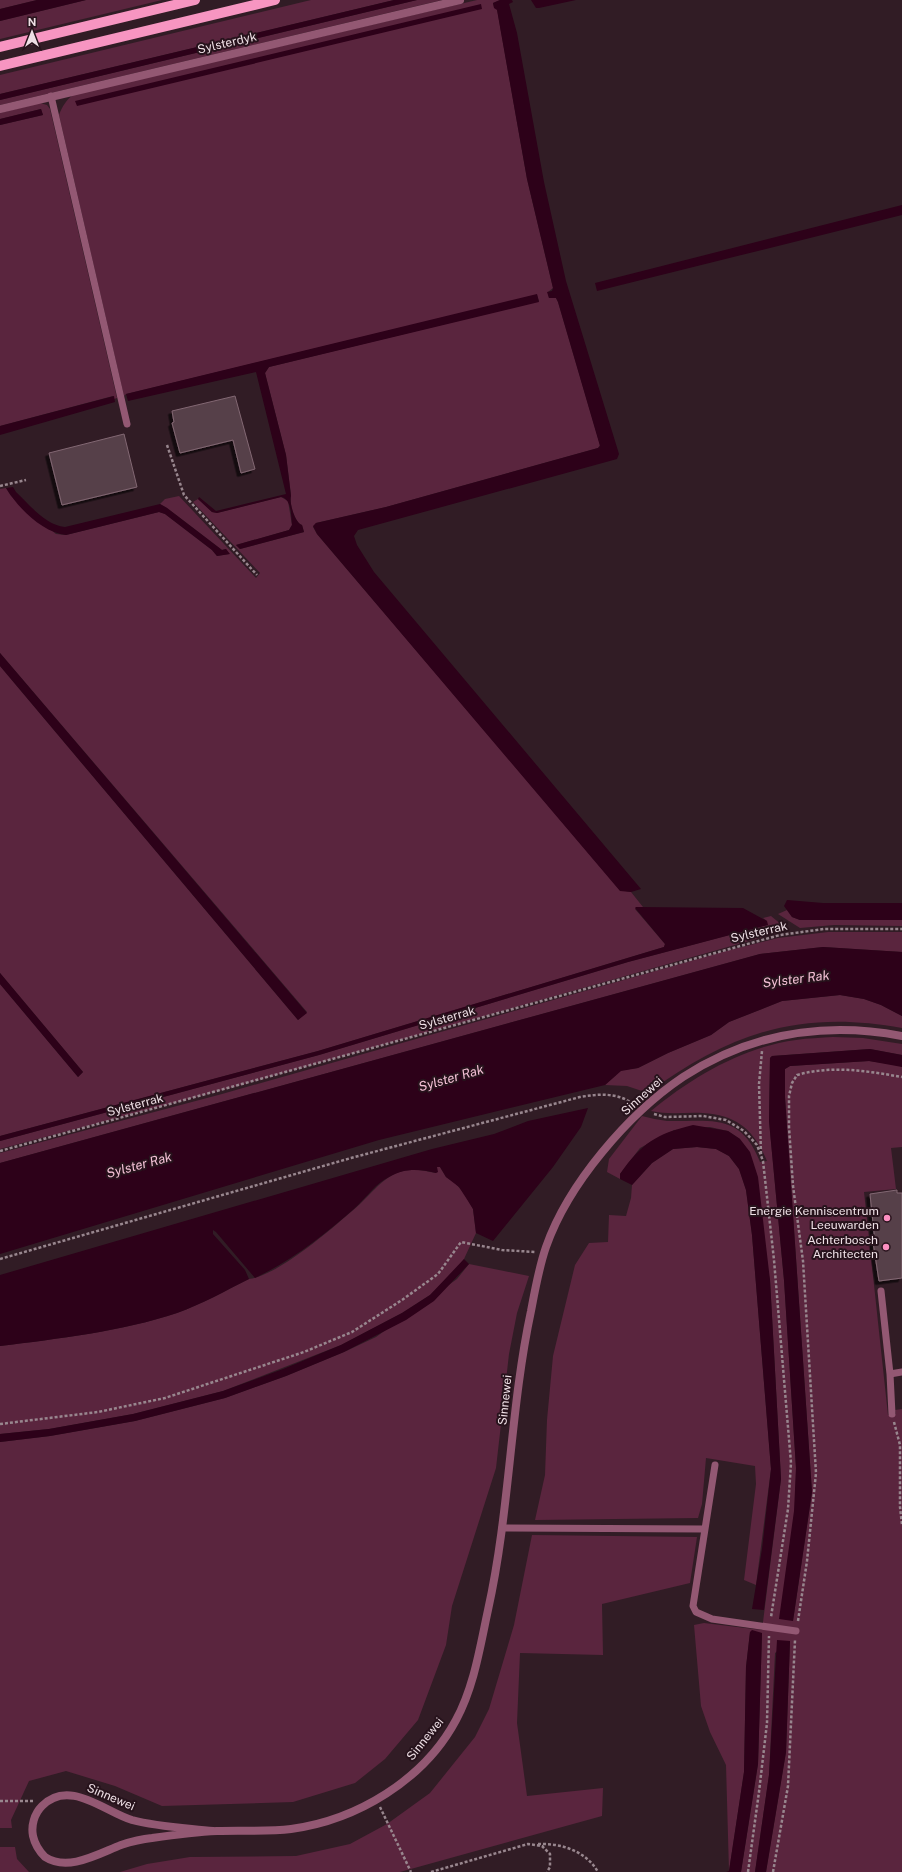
<svg xmlns="http://www.w3.org/2000/svg" width="902" height="1872" font-family="'Public Sans',sans-serif">
  <defs>
    <filter id="shadow"><feDropShadow dx="-3.5" dy="3.5" stdDeviation="0" flood-color="#0009"/></filter>
  </defs>
  <rect width="100%" height="100%" fill="#311c25"/>
  <path fill="#5a253e" d="M0,0h37l-37,9z
    M86,0h76l-162,39v-18z
    M311,0h83l-394,94v-19z
    M417,0h25l-442,105v-5z
    M477,0h23l-7,3 1,4 3,2 30,170 26,109 -5,4 1,6h7l2,4 42,143 -2,3 -212,59 -70,16 -3,4 4,7 303,356 11,2 12,15 -8,2 30,35 -1,3 -346,104 -318,85v-152l78,93 5,-5 -83,-99v-307l298,354 9,-8 -307,-359v-164l6,-1 5,8 45,38 10,1 93,-23 6,2 47,36 5,6 12,-2 -3,-5 -4,1 -55,-42 -7,-4 5,-5 14,-3 77,82 4,-5 -67,-71 5,-3 14,13 5,1 64,-16 7,4 4,24 -3,5 -53,15 4,4 64,-17 -2,-7c-7,-2 -13,-22 -11,-30l-5,-40 -21,-82 4,-6 270,-66 -2,-6 -411,99 -2,2 -65,-281c3,-8 7,-15 14,-20z
    M40,103l7,2 3,4 67,289 -3,1 -1,-3 -113,30v-301l43,-10 -2,-6 -41,10v-6z
    M787,910l5,7 8,3h102v6l-68,-1 -34,3 -22,-14z
    M771,916l17,14 -558,158 -230,61v-8l319,-86 309,-93 139,-37v-4l-4,-3z
    M828,932h74v20l-79,-5 -63,7 -760,209v-10l222,-59 504,-143 52,-13z
    M840,995l24,4 17,6 21,11v12c-101,-19 -173,5 -254,65l-21,-7 -22,-1 11,-10 -67,5 89,-12 30,-15 43,-18 18,-13 53,-21z
    M833,1037l30,1 39,6v11l-32,-6 -98,7 -2,2 -1,63 15,159 12,188 -3,153 19,-129 -27,-395v-28l5,-3 79,-5 29,4 4,2v80l-11,1 5,41 -32,3 24,223 8,-1 -1,-4 7,-1v463h-136l20,-120 4,-111 -15,12 -6,122 -14,97h-14l17,-108 4,-131 -12,-1 -4,35 -2,105 -15,99 -3,-106 -16,-33 -9,-26 -7,-81 10,-2 58,7 19,-151 -11,-199 -30,-141 -12,-8 -18,-4 -36,3 -34,18 -20,26v5l-13,-7 2,-13 33,-43c8,2 17,4 25,5 43,1 74,-9 93,41l7,-1c-13,-31 -30,-46 -64,-48 -18,-1 -34,2 -52,-2 41,-34 92,-64 145,-71 12,-2 25,-2 37,-3z
    M697,1147l19,2 13,7 10,13 7,21 6,45 19,234 -15,116 -12,-5 12,-96 -1,-18 -49,-8 -4,46 -4,14 -163,2 10,-45 2,-55 6,-64 22,-91 14,-22 19,-1 1,-27 17,1 5,-18 1,-13 20,-22 21,-14z
    M437,1167h3l6,10 8,5 10,11 9,16 3,24 -12,26 -12,15 -22,21 -28,18 -61,32 -118,46 -90,23 -84,15 -49,5v-88c57,-7 123,-15 177,-33 25,-9 48,-22 72,-34 31,-4 87,-54 111,-75 14,-13 24,-28 43,-33 11,-3 22,0 33,2z
    M469,1264l60,12 -12,37 -8,41 -13,114 -44,138 -6,39 -28,75 -33,39 -30,24 -62,19 -131,4 -47,-20 -49,-15 -37,10 -18,39 1,8h-12v-386l50,-6 85,-15 90,-23 61,-22 58,-24 32,-15 81,-58z
    M532,1535l165,2 -7,46 -88,21 1,51 -83,-2 -3,70 10,73 76,-8 -1,28 -202,56h-280l27,-8 43,-7 106,-1 54,-12 37,-20 43,-31 45,-56 14,-28 25,-84z
    M0,1847h15l2,12 12,13h-29z"/>
  <path fill="#2d0119" d="M37,0h49l-86,21v-12z
    M394,0h23l-417,100v-6z
    M500,0h12l1,2 -4,2 8,29 27,149 22,99 53,173 -2,5 -259,71 -4,6 3,9 17,27 267,317 -10,3 -11,-1 -303,-357 -4,-8 3,-3 70,-16 212,-59 2,-2 -42,-144 -2,-4h-7l-2,-6 5,-1 1,-3 -26,-109 -30,-169 -3,-2 -1,-5z
    M531,0h45l-37,8h-3z
    M481,4l1,5 -405,97 -2,-5z
    M41,109l2,6 -43,10v-6z
    M902,205v10l-305,76 -2,-8z
    M537,294l2,8 -270,65 -4,6 21,82 5,41c-2,7 4,27 11,29l2,7 -64,17 -4,-4 53,-15 3,-5c-1,-9 0,-26 -11,-28l-64,16 -5,-1 -14,-13 1,-2 17,14 70,-17 -30,-122 -128,29 -2,-7z
    M114,396l1,6 -115,33v-9z
    M13,487l3,5c14,13 29,33 49,35l95,-23 7,4 55,42 4,-1 4,5 -13,2 -5,-6 -47,-36 -6,-2 -93,23c-23,-2 -49,-28 -60,-47z
    M0,653l307,360 -9,7 -298,-354z
    M787,900l36,3h79v17h-102l-8,-3 -8,-11z
    M636,907l107,1 24,13 1,4 -140,37 -309,93 -319,86v-5l318,-85 346,-104 1,-3 -30,-36z
    M823,947l79,5v64l-21,-11 -17,-6 -24,-4 -58,6 -53,21 -18,13 -43,18 -30,15 -17,3 -16,14 -226,55 -379,114v-91l760,-209z
    M0,973l83,99 -5,5 -78,-93z
    M870,1049l32,6v12l-33,-6 -79,5 -5,3v29l27,394 -19,129 -14,-2 15,-108 2,-43 -12,-188 -15,-159 1,-63 2,-2z
    M588,1108l-7,19 -28,40 -60,74 -17,-8 -3,-24 -5,-8 -9,-14 -13,-10 -6,-10h-3l1,5 -2,1c-17,-4 -31,-5 -47,4 -13,6 -23,21 -34,31 -31,27 -62,52 -100,70l-39,-46 -3,-2v4l32,36 4,9c-24,12 -47,25 -72,34 -54,18 -120,26 -177,33v-71l432,-126 62,-15 34,-13z
    M693,1125l35,6 12,8 10,13 8,25 12,103 11,199 -17,131 -12,-1 10,-60 9,-80 -19,-234 -6,-45 -7,-21 -10,-13 -13,-7 -19,-2 -24,2 -21,14 -20,22 -12,-6v-5c22,-31 36,-40 73,-49z
    M464,1259l5,5 -35,37 -28,19 -62,32 -58,24 -61,22 -90,23 -85,15 -50,6v-8l49,-5 84,-15 90,-23 60,-22 58,-24 61,-32 28,-18z
    M752,1630l10,3 -4,131 -17,108h-15l3,-1 15,-99 2,-105 4,-35z
    M777,1640l13,1 -4,111 -20,120h-11l14,-97z"/>
  <path fill="#573f49" stroke="#826873" filter="url(#shadow)" d="M235,396l20,73 -14,4 -8,-33 -53,13 -8,-30 2,-1 -2,-11z
    M124,434l13,53 -75,18 -13,-52z
    M897,1190v3h5v85l-23,3 -6,-39h2l-5,-48z"/>
  <g fill="none" stroke-linecap="round" stroke-linejoin="round">
    <path stroke="#98868e" stroke-width="2.5" stroke-dasharray="3 2" stroke-linecap="butt" d="M167,445l17,50 73,80
      M0,486l26,-6
      M654,1114l11,3 38,-1 23,4 18,11 13,14 6,16 11,99 17,203 -3,46 -17,108
      M0,1151l780,-216 44,-6h78
      M761,1154l-2,-70 3,-33
      M0,1259l351,-101 229,-61c19,-3 37,-5 53,7
      M894,1422l6,23v62l2,18
      M0,1424l98,-12 67,-14 139,-46 48,-20 50,-32 36,-26 23,-32 41,8 33,2
      M798,1621l9,-60 9,-88 -13,-212 -10,-75 -4,-59v-31l3,-13 5,-8c35,-10 70,-4 105,2
      M0,1801h33
      M380,1807l31,65
      M538,1844c23,-1 48,7 60,28
      M431,1872l97,-28 14,2 8,8v13l-3,5
      M748,1872l11,-80 8,-69 2,-87
      M773,1872l15,-86 7,-146"/>
    <path stroke="#935873" stroke-width="7" d="M51,96l76,328
      M881,1291l9,83 12,-2
      M890,1374l2,40
      M715,1465l-22,141 3,6 16,7 84,12
      M502,1528l202,1"/>
    <path stroke="#935873" stroke-width="8" d="M0,109l460,-109
      M213,1831c-26,-3 -55,-4 -81,-11 -27,-8 -63,-42 -90,-14 -8,8 -11,20 -9,30 2,9 6,15 12,21 23,15 53,-3 76,-12 9,-3 21,-6 31,-7 21,-3 44,-6 65,-7 25,-1 50,1 74,-2 66,-9 133,-49 165,-109 18,-33 24,-73 32,-110 22,-99 22,-201 43,-299 4,-21 8,-44 15,-64 22,-63 82,-133 137,-170 68,-44 140,-56 219,-41"/>
    <path stroke="#f795c1" stroke-width="10" d="M0,47l195,-47
      M0,66l275,-66"/>
  </g>
  <g fill="#fc8fc1" stroke="#27131c" stroke-width="1.5">
    <circle cx="887" cy="1218" r="4"/>
    <circle cx="886" cy="1247" r="4"/>
  </g>
  <g text-anchor="middle" dominant-baseline="central" stroke-width="4" stroke-linejoin="round" paint-order="stroke">
    <g font-size="12" fill="#eedfe5" stroke="#27131c">
      <text transform="translate(227 43) rotate(-13)">Sylsterdyk</text>
      <text transform="translate(759 932) rotate(-13)">Sylsterrak</text>
      <text transform="translate(447 1018) rotate(-16)">Sylsterrak</text>
      <text transform="translate(642 1096) rotate(-42)">Sinnewei</text>
      <text transform="translate(135 1105) rotate(-15)">Sylsterrak</text>
      <text transform="translate(505 1400) rotate(-84)">Sinnewei</text>
      <text transform="translate(425 1739) rotate(-51)">Sinnewei</text>
      <text transform="translate(111 1797) rotate(23)">Sinnewei</text>
    </g>
    <g font-size="12" fill="#eedfe5" stroke="#27131c" text-anchor="end">
      <text x="879" y="1211">Energie Kenniscentrum<tspan x="879" dy="14">Leeuwarden</tspan></text>
      <text x="878" y="1240">Achterbosch<tspan x="878" dy="14">Architecten</tspan></text>
    </g>
    <g font-size="13" font-style="italic" fill="#f4c1d6" stroke="#27131c">
      <text transform="translate(796 979) rotate(-7)">Sylster Rak</text>
      <text transform="translate(451 1078) rotate(-16)">Sylster Rak</text>
      <text transform="translate(139 1165) rotate(-15)">Sylster Rak</text>
    </g>
  </g>
  <g transform="translate(32 32)" stroke="#27131c" stroke-width="3" paint-order="stroke">
  <path d="M0-3L7 15L0 10L-7 15Z" fill="#eedfe5"/>
  <text y="-6" font-size="11" font-weight="bold" text-anchor="middle" fill="#eedfe5">N</text>
  </g>
</svg>
